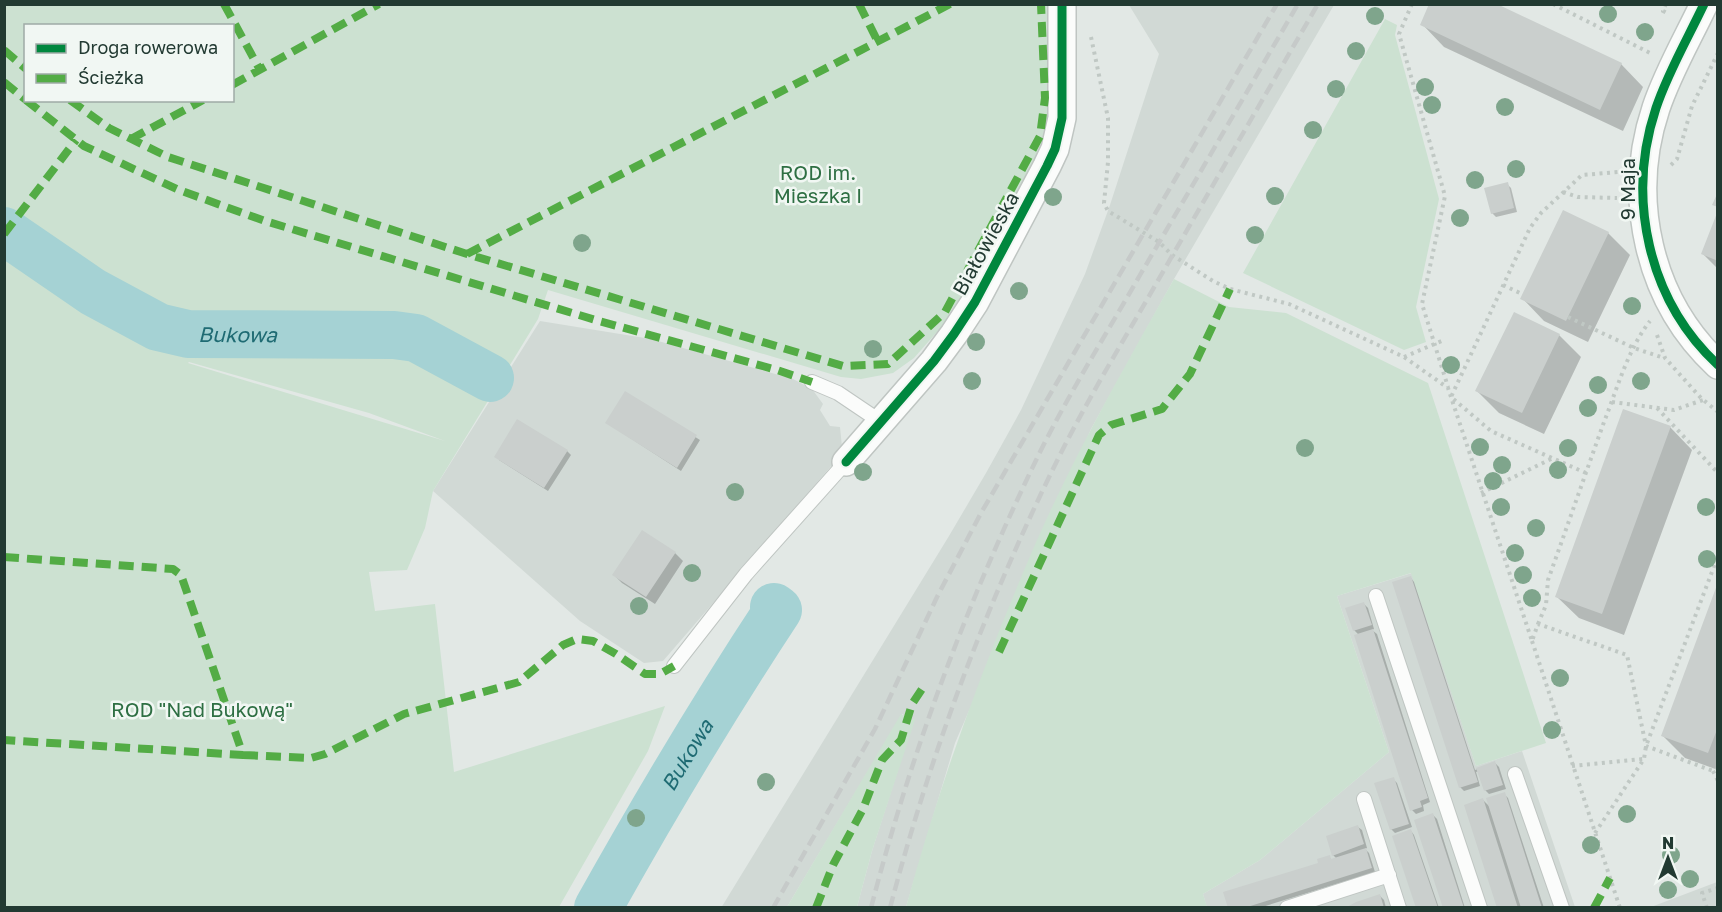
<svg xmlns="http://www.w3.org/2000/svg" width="1722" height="912" font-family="'Golos Text',sans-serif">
  <rect width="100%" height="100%" fill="#e2e8e5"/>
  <path fill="#d1d9d5" d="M1129,5h205l-160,274 -83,150 -136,314 -49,164h-49l15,-56 42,-131 -12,-6 -115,193 -66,1 228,-372 37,-63 35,-63 64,-136 25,-69 49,-151z
    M540,321l111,18 142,40 19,10 11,15 -3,6 10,16 10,1 2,20 -3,10 -176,204 -19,2 -64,-42 -147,-130z
    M1412,573l64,193 46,-15 53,156 -368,1 -4,-14 57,-34 129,-108 -52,-156z
    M1717,882v25h-66z"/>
  <path fill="#cce1d1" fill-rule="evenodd" d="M5,5h1045l6,93 -18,65 -87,153 -37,42 -21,15 -32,6 -20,-2 -293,-87 -10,29 -105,172 -8,37 -18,42 -38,2 6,39 60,-7 19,168 211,-66 -17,45 -89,156h-554zM26,26h206v74h-206zM189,362l180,51 76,28 -257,-78z
    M1385,19l12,6 -2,10 44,164 -23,108 10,35 -22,8 -161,-77z
    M1174,279l55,28 57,6 142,70 118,360 -70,23 -65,-193 -74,23 52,156 -129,108 -57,34 4,13h-301c34,-126 79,-247 131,-367 40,-90 89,-176 137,-261z
    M901,714l14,6 -43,131 -15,56h-70z"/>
  <path fill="#0003" d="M1422,24l199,40 22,23 -20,44 -179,-84z
    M1507,184l4,4 6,24 -21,5 -4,-4z
    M1718,217v52l-15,-15z
    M1608,233l22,22 -42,87 -44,-21 -22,-23z
    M1559,335l22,22 -37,77 -45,-21 -22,-22z
    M626,393l74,47 -19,31 -74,-48z
    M1670,427l22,23 -68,185 -45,-17 -23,-22z
    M567,451l4,4 -23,36 -49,-31z
    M675,553l8,8 -28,43 -33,-21 -8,-8z
    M1411,578l3,4 61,188 20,-7 4,4 7,22 -17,5 -4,-4 -6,-19 -3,1 4,14 -16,5 -4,-4z
    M1718,589v181l-33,-12 -22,-22z
    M1364,604l4,4 6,21 -2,1 5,4 53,168 -7,3 1,6 -8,3 -4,-4 -53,-175 -5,-5z
    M1393,779l4,4 15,44 -17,6 -4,-4z
    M1504,794l4,4 36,110h-46l-15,-108 7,7z
    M1433,815l4,4 28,89h-21z
    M1358,827l4,3 5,18 -2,1 4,4 6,19 -116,36h-30l91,-44 9,-7 3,3 5,-1 -4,-4z
    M1411,831l3,4 25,73h-21z
    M1380,896l4,4 2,8h-40z"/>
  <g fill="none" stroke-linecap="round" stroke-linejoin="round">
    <g stroke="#a5d2d4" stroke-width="48">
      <path id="s1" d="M4,231l89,61 65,35 30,7 206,1 22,3 74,40"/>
      <path id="s2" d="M598,908c57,-102 116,-201 180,-298l-4,-3"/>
    </g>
  </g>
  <path fill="#cacfcd" d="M1429,4h68l125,59 -22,47 -180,-85z
    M1508,182l6,26 -23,6 -7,-26z
    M1718,192v15l-6,-2z
    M1563,210l46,22 -43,89 -46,-22z
    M1717,213h1v48l-17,-7z
    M1514,312l46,22 -38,79 -47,-22z
    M625,391l72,44 -20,33 -72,-45z
    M1623,409l48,17 -69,188 -47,-17z
    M517,419l51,31 -24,38 -50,-31z
    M642,530l34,22 -30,45 -34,-22z
    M1411,576l67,206 -19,6 -67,-206z
    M1717,585l1,142 -10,26 -47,-17z
    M1364,602l8,23 -19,6 -8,-23z
    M1373,629l55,169 -8,3 2,6 -12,4 -56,-176z
    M1495,761l8,24 -19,6 -8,-23z
    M1394,777l15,47 -19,6 -16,-47z
    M1505,792l37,116h-21l-35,-110z
    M1483,798l35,110h-21l-33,-103z
    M1433,813l31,95h-21l-29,-88z
    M1358,825l6,19 -32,12 -6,-20z
    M1411,829l27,79h-22l-24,-72z
    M1366,848l6,20 -128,40h-16l-5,-16 95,-29 -1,-4 13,-4 1,4z
    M1380,894l4,14h-39l11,-6z"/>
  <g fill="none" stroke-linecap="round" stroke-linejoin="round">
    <defs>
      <path id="lane" d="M812,382l26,11 43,29
        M1376,596l104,312
        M674,666l72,-92 100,-112
        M1515,774l47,134
        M1364,799l35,109
        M1287,908l102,-33"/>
      <path id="street" d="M1704,4c-16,34 -36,68 -48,104 -30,90 -8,192 62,257
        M846,462l88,-101 20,-27 21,-32 72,-136 8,-17 7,-31v-114"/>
    </defs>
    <use href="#lane" stroke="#bfc5c2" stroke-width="16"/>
    <use href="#street" stroke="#bfc5c2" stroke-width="30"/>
    <path stroke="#c0c8c4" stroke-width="4" stroke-dasharray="3 4.5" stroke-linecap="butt" d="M1412,4l-13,30 46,162 -23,108 26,83
      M1553,4l99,50
      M1666,4l-3,7 6,3
      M1091,37l17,81v44l-4,41 4,8 51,31 13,13 41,26 17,8 59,15 115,53 44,31 84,253 6,-17 89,31 19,91 67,25 5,-2
      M1671,165l6,-6 15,-53 26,-53
      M1563,192l15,5 39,1
      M1503,285l19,9
      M1568,317l66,31 30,10
      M1657,335l8,23 36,40 17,14
      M1404,357l40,-17
      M1612,402l62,8 29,-10
      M1657,408l61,65
      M1586,473l-95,-42 -40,-34 79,-169 11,-15 41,-38 36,-3
      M1481,493l72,-35
      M1538,624l8,-19 2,-25c19,-53 37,-105 56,-158 13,-33 24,-73 46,-101
      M1532,641l88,267
      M1572,766l71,-7
      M1713,771l5,10
      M1595,833l49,-74 2,-13 72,-190
      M1707,908l-5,-15 16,-5"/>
    <use href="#lane" stroke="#fbfcfb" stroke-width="14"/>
    <use href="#street" stroke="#fbfcfb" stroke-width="27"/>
    <path stroke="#c6cac9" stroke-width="4.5" stroke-dasharray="12 6" stroke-linecap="butt" d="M773,908l102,-179 62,-132 44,-84 296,-509
      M871,908c41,-159 98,-311 170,-458 30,-60 66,-117 99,-175 53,-90 105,-180 158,-271
      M890,908c40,-152 94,-298 163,-439 31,-64 68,-124 103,-185 54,-94 108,-187 162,-280"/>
    <path stroke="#53ac45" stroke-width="8" stroke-dasharray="15 8" stroke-linecap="butt" d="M224,4l36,66
      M859,4l19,38
      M4,50l22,19
      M4,82l22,18
      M232,85l147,-81
      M26,100l58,46 95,44 86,31 334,100 178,49 35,12
      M70,100l39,28 59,29 299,97 376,112 45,-2 57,-52 95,-176 5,-38 -4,-94
      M131,139l72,-39
      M4,234l72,-94
      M467,254l483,-250
      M4,557l169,12 8,6 62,180 -239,-15
      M999,652l100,-217 12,-10 51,-16 28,-35 40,-85
      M243,755l68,3 14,-4 79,-40 115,-32 44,-37 14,-6 16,2 23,13 29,20h15l14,-8
      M816,908l17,-43 30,-56 19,-49 19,-20 11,-36 10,-15
      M1594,908l16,-30"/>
    <defs>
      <path id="cycleway" d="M1704,4c-16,34 -36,68 -48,104 -30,90 -8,192 62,257
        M846,462l88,-101 20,-27 21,-32 72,-136 8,-17 7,-31v-114"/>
    </defs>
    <use href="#cycleway" stroke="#f1f7f3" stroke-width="13"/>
    <use href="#cycleway" stroke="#00873e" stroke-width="9"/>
  </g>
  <g fill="#7fa58c">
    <circle cx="1608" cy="14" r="9"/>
    <circle cx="1375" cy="16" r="9"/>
    <circle cx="1645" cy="32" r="9"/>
    <circle cx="1356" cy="51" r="9"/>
    <circle cx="1425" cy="87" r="9"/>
    <circle cx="1336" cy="89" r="9"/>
    <circle cx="1432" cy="105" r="9"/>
    <circle cx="1505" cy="107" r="9"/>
    <circle cx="1313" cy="130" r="9"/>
    <circle cx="1516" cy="169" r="9"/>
    <circle cx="1475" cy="180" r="9"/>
    <circle cx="1275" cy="196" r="9"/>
    <circle cx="1053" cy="197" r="9"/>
    <circle cx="1460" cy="218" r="9"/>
    <circle cx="1255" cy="235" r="9"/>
    <circle cx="582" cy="243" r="9"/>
    <circle cx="1019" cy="291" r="9"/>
    <circle cx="1632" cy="306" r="9"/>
    <circle cx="976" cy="342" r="9"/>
    <circle cx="873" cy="349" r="9"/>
    <circle cx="1451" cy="365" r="9"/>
    <circle cx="972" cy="381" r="9"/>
    <circle cx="1641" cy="381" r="9"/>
    <circle cx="1598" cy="385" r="9"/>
    <circle cx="1588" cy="408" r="9"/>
    <circle cx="1480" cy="447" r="9"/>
    <circle cx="1305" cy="448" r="9"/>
    <circle cx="1568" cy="448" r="9"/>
    <circle cx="1502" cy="465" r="9"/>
    <circle cx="1558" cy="470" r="9"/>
    <circle cx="863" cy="472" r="9"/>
    <circle cx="1493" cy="481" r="9"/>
    <circle cx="735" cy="492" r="9"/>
    <circle cx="1501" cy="507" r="9"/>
    <circle cx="1706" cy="507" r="9"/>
    <circle cx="1536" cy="528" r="9"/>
    <circle cx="1515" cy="553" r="9"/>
    <circle cx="1707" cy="559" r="9"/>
    <circle cx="692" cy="573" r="9"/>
    <circle cx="1523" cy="575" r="9"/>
    <circle cx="1532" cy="598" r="9"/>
    <circle cx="639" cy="606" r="9"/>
    <circle cx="1560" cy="678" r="9"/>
    <circle cx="1552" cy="730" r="9"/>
    <circle cx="766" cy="782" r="9"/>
    <circle cx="1627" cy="814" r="9"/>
    <circle cx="636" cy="818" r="9"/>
    <circle cx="1591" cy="845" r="9"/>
    <circle cx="1671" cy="855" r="9"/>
    <circle cx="1690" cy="879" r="9"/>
    <circle cx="1668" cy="890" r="9"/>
  </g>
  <g text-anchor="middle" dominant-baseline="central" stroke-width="5" stroke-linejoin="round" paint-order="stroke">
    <g font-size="20" fill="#2e6f43" stroke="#f1f7f3">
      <text x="818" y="172">ROD im.<tspan x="818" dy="23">Mieszka I</tspan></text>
      <text x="202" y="709">ROD "Nad Bukową"</text>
    </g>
    <g font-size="20" fill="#223a32" stroke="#f1f7f3">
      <text transform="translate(1627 189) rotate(-90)">9 Maja</text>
      <text transform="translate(985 243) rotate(-61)">Białowieska</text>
    </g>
    <g font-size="21" font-style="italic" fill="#1f6b73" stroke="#f1f7f3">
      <text stroke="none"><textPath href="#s1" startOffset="262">Bukowa</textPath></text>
      <text stroke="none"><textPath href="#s2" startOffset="177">Bukowa</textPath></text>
    </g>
  </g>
  <rect width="1722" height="912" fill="none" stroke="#223a32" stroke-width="12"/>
  <rect x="24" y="24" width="210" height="78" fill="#f1f7f3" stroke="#9eaba6" stroke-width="1.5"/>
  <rect x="36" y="44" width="30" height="9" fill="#00873e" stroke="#9eaba6" stroke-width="1.5"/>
  <text x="78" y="54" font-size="18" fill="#223a32">Droga rowerowa</text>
  <rect x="36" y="74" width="30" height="9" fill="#53ac45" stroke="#9eaba6" stroke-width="1.5"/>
  <text x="78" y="84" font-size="18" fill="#223a32">Ścieżka</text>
  <g transform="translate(1668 858)" stroke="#f1f7f3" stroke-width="4.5" paint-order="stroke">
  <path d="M0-4.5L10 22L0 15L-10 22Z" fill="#223a32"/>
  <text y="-9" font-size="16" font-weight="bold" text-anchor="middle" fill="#223a32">N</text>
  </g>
</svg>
